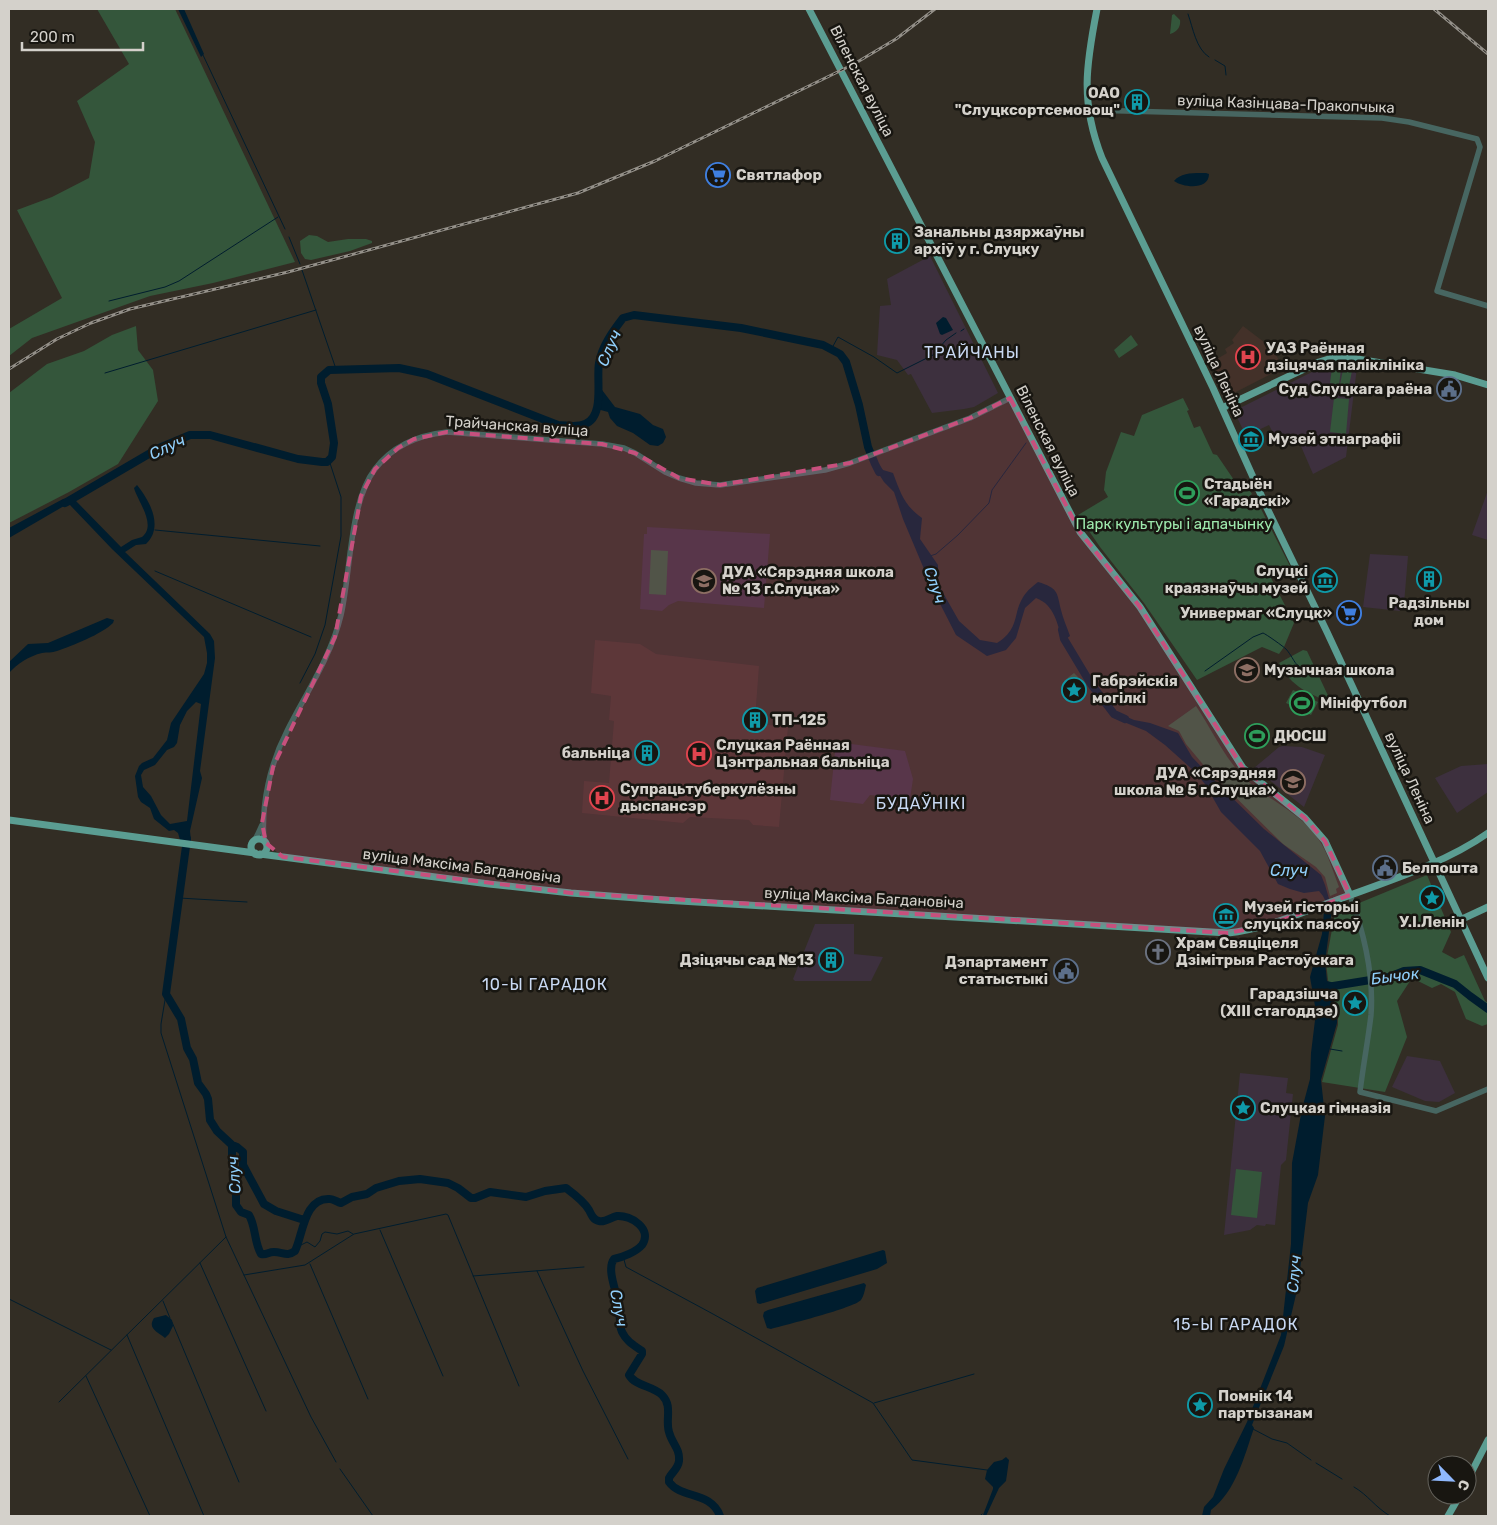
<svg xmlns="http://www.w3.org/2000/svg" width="1497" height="1525" font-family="Rubik,sans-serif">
  <rect width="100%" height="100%" fill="#322d24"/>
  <path fill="#3d303e" d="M930,256l68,137 -24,14 -10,2 -32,4 -21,-39 -3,1 -11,-15 -20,-5 3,-49 11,-1 -4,-26z
    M1333,364l24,3 -11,90 -33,17 -13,-30 -14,-10 -13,-1 -4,-8 -23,11 -12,-25 90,-45 1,4 8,-3z
    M1488,490v50l-16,-5z
    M647,527l123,7 -6,74 -86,-7 -9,4 -7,6 -22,-2 4,-75h3z
    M1370,554l38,2 -4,48h-3l-1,7 -37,-4z
    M836,742l69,9 8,28 -3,20 -40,-4 -7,9 -33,-4z
    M1283,746l19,1 23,8 -21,52 -50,-39 25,-21z
    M1488,764v28l-31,21 -22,-35 26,-12z
    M815,924h39v30l29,3 -12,24h-76l-2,-2z
    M1407,1056l33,5 15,32 -16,9 -14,-1 -33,-14z
    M1240,1073l48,5 -2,15 7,1 -7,66 -5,5 -6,60 -9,-1 -1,2 -8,-1 -7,5 -26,5z"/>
  <path fill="#433129" d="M1243,326l21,16 7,10 4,1 9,17 -8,4 -1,-2 -41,21 -2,-5 -6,4 -14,-30 15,-9 -2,-4 9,-6 -2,-3z
    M595,640l45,4 16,10 103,12 -3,40 4,18 28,3 -9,100 -26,-2 -4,-5 -59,-3 -7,6 -101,-10 2,-32 25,2 5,-62 -5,-1 2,-24 -20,-3z"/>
  <path fill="#34563b" d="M97,9h78l120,253 -82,21 -63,13 -118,42 -23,18v-27l53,-31 -45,-88 35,-13 37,-19 6,-36 -18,-41 52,-37z
    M1174,14l6,6c1,7 -3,12 -10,14l2,-19z
    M309,235l8,1 11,6 20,-3h18l6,2v2l-22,8 -39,9 -6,-1 -4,-6 -1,-12z
    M136,326l2,24 15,20 5,31 -40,63 -49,28 -60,31v-130l38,-29 37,-13 28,-16z
    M1131,335l7,10 -19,13 -5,-8z
    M1332,368l9,1 -2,16 -9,-2z
    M1343,369l9,2 -3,15 -9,-1z
    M1183,398l6,12 -2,1 7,17 6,-2 13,28 4,1 17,25v6l4,8 11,-5 3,5 -6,5v5l2,2h5l1,2 6,-1 30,59 -19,12 23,45 -10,24 -5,7 -17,-7 -65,33 -53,-77 -44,-56 -22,-32 30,-18 -4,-7 2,-18 15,-40 13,4 8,-21z
    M1334,398l15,1 -3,35 -16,-2z
    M651,550l17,1 -2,44 -17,-1z
    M1303,650l4,1 25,53c-24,-12 -40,-16 -53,-41z
    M1074,673l10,10 -11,13 -9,-15z
    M1293,690l25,12 -7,13 -25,-12z
    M1196,706c14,21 26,46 42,65 21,25 54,36 75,61 13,14 19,37 26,55l-3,2 1,4 -7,3 -5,-19 -9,-10 -33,-23 -77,-76 -20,-24 -7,-13 -11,-5z
    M1427,875l24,57 -9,20 13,7 9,-4 21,46 3,2v21l-6,2 -16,-7 -11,-27 -14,-8 -9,4 -20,-10 -15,23 10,36 -22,55 -63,-10 16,-57v-13l-10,-32 -2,-18 9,-49z
    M1236,1169l26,3 -5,46 -26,-3z"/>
  <path fill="#001d2e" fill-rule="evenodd" d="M178,9h6l20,45 -3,3z
    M1206,173l3,1c0,16 -25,14 -35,7 7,-9 22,-8 32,-8z
    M943,317l3,1 7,12 -11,5 -2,-1 -4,-11z
    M599,386l16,21 25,7 13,11 10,4 3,8 -3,6 -5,3 -8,-1 -17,-12 -16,-7 -7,-8 -2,-6 -11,-3z
    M877,462l6,8 10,3c8,21 11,32 29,45l-2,21 18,26v19l21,37 21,19 17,3c25,-16 14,-31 29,-50 3,-4 8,-8 12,-11 20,6 19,10 23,28 2,9 6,17 9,26l-7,5c-6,-17 -8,-36 -27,-43l-11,10 -9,30 -10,12 -19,6 -31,-21 -24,-47 -29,-69 -9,-27 -10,-10 -11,-17z
    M137,485c13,16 27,42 9,59l-10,1 -11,7 85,82 4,7 1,17 -15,113 2,7 -12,53 1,10 -11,-1 -2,-7 -4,-3 -5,1 -15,-12 -4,-11 -9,-6 -3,-5 -3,-21 4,-10 3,-3 11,-5 14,-18 4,-17 33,-49 3,-11v-10l-3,-16 -92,-88 -42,-44 -6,1 -55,32v-10l54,-29 8,-1 5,3 45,46 11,-7 10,-3c15,-12 -4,-35 -8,-49zM196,702l5,2 -14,117 -17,3 -9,-9 -10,-19 -8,-9 -2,-12 3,-5 11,-5 12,-15 7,-3 3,-4 3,-18 7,-14z
    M107,618l7,2 -1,3c-11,11 -41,23 -56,28 -5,2 -10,1 -15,2 -13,3 -25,11 -33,20v-11l19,-18 20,-1z
    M1118,713l16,7 16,3 28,10 14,24 20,21 52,51 57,46 4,10 7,24 -7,53 2,19 8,2 1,5 -5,4 6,21v10l-16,57 4,36 -7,59 -10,28 -10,83 -14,60 -32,79 2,3c-10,29 -18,63 -43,82l-1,6h-8l2,-9 9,-10 11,-28 23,-47 34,-87 10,-91 1,-81 10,-54 8,-30 1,-26 5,-41 -6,-35 12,-43 3,-34 -2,-4 -4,-5 -15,2 -14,-4 -12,-5 -18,-33 -39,-39 -16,-28 -12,-14 -28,-25 -19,-14 -32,-13z
    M883,1250l2,1 2,12 -10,6 -117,35 -3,-1 -2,-12 2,-3z
    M864,1283l2,2c-1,4 -2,11 -5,15 -7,8 -76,25 -90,29l-4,-1 -4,-12 1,-4 4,-2z
    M166,1315l6,5 1,6 -4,8 -4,4c-7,-6 -18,-9 -11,-20z
    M1006,1457l3,3 -3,21 -7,7 -13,28 -3,-1 10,-26v-2l-8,-8 2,-9 7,-8 8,-2z"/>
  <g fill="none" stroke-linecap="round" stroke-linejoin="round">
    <path stroke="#001d2e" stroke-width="1" d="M1188,14c5,14 8,35 21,43
      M203,55l82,174
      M1215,60l10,6 1,9
      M289,237l11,27
      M302,270l34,99
      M109,301l56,-14 14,-6 99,-64
      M961,331l3,-2
      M832,348l6,-11 36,20 23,16 36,-18 13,-15 10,-7
      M105,373l211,-63
      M155,530l165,16
      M930,556l6,-2 22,-19 31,-32 3,-13 34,-47
      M155,571l156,66
      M1205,671l48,-34 10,-4c3,1 21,14 23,16 11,13 7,19 26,21
      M300,683l15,-29 10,-29 16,-89v-39l-12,-37
      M179,898l68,4
      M166,994l-5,30v9l65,204 85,180 25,45
      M1330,1049l12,2
      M380,1230l63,146
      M297,1247l10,-5 8,5 5,-6 2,-7 3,-2 12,2 11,-3 5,3
      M623,1256l3,11 87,47 160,89 39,57 75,10
      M200,1263l66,148
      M310,1264l58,135
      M537,1271l46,100 45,88
      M244,1275l61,-10 49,-31 92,-20 2,1 71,171
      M473,1276l111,-9
      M9,1299l102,51
      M163,1301l7,17
      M172,1322l67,160
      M127,1335l77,181
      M86,1376l64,140
      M59,1402l167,-165
      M874,1403l100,-29
      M1253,1429l19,10 15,4 24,17
      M1316,1463l26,16
      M340,1469l33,47
      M1354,1487c14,8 21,20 36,29
      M980,1516l2,-2"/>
    <path stroke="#001d2e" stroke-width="8" d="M65,503l94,-55 31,-13h20l88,24 24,3h5l5,-5 2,-14 -6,-39 -7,-21v-6l8,-7 70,-2 28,6 131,51c8,0 18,3 27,-1 20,-7 11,-45 14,-61 3,-17 14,-32 24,-45l11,-3 107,13 82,17 17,9 6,8 13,43 9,42 7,17 4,8
      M1062,630l2,9 27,45 23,30 11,5
      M187,839l-21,155 15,25 6,29 6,11 5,24 8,11 2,5 2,21 7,11 15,14v13l4,24v23l5,7 8,3c7,12 5,27 12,39 6,1 7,-2 13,-2 9,0 13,5 21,-1 8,-16 9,-54 35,-52 4,0 7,3 11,4l11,-6 15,-3 9,-6 23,-7 21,-2 28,4 10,5 13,10h4l15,-6 36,5 19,-6 21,-3c8,6 18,13 23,22 2,4 4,10 10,11 6,2 12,-4 18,-5 14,-1 36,13 25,29 -6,7 -19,12 -28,14 -8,10 3,34 5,46 2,10 -1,18 3,27 5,10 12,13 20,19v3l-13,21c6,11 24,11 33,20 11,11 3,25 7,37 3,12 11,16 10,29 -1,8 -7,11 -10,17v4c12,17 42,9 51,34
      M1327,987l62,-10 15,-6 16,-1 35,14 15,12 18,13
      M232,1145l5,2 6,5v13l21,39 12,7 28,9"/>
    <path stroke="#476661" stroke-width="5.5" d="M1089,110l293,8 27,4 68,17 3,8 -2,7 -41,137 51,15
      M255,840l7,-15
      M264,841c-3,-37 6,-77 23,-110 19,-38 44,-74 54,-116 10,-43 8,-112 34,-146 18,-24 44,-34 72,-37l155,12 22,4 11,5 30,19 14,6 17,5 24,2 105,-15 25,-7 120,-45 40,-20
      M1350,895c14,38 24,80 21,120 -3,26 -8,51 -11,77l76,19 52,-22"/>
    <path stroke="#5b9d92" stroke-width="7" d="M809,9l271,523 60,75 103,161 62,50 20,23 25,54
      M1097,9c-11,56 -17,93 5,149l111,230 53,118 61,126 161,346
      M1222,408l97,-46 16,-5h10l110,18 33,10
      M9,820l246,33
      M251 847a8 8 0 1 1 16 0a8 8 0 1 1-16 0Z
      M260,854l229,30 82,9 92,7 565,33c38,-4 71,-20 106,-32 51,-19 110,-37 154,-68
      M1460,920l28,-13
      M1467,1481l21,-41
      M1448,1516l12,-21"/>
    <defs>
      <path id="rail" d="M1434,9l54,45
        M9,369l48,-30 34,-16 39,-14 158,-37 290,-79 77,-32 199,-97 42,-25 39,-30"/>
    </defs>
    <use href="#rail" stroke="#949089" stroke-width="3"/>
    <use href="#rail" stroke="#181611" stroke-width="1" stroke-dasharray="4" stroke-linecap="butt"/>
  </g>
  <path fill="#c7507d" fill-opacity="0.2" stroke="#c7507d" stroke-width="4" stroke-dasharray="10 6" stroke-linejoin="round" d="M1010,398l70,134 60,75 103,161 62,50 20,23 25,54 -84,31 -38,7 -657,-40 -288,-36 -17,-14 -4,-20 11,-56 62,-130 26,-141 14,-27 23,-21 16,-9 33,-7 155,12 33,9 44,25 41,7 130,-22 120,-45z"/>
  <defs>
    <symbol id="building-ring" viewBox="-11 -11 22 22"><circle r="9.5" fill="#181611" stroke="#0f9aa8" stroke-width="1.5"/><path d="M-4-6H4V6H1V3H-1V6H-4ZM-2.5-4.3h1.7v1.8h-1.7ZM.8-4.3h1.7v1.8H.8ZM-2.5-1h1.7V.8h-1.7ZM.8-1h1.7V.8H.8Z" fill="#0f9aa8"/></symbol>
    <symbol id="supermarket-ring" viewBox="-11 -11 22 22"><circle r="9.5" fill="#181611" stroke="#3f7fe0" stroke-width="1.5"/><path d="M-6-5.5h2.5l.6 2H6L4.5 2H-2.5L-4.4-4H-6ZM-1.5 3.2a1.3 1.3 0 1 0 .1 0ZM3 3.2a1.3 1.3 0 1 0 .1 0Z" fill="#3f7fe0"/></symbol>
    <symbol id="hospital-ring" viewBox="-11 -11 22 22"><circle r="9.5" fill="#181611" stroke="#e0444e" stroke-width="1.5"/><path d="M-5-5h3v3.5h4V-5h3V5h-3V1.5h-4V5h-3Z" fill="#e0444e"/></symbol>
    <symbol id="civic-ring" viewBox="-11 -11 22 22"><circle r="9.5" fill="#181611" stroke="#5c6f8a" stroke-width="1.5"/><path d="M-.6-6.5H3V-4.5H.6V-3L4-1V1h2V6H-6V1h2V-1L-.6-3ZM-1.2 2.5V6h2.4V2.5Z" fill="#5c6f8a"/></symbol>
    <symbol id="museum-ring" viewBox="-11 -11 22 22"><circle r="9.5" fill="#181611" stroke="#0f9aa8" stroke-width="1.5"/><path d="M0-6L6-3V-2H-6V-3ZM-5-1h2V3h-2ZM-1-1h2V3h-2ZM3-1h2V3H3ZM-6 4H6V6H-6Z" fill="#0f9aa8"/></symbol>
    <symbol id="stadium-ring" viewBox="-11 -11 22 22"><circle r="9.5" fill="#181611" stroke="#2e9e5b" stroke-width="1.5"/><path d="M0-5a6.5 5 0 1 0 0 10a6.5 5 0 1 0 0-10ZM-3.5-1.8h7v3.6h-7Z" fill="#2e9e5b"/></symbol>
    <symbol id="school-ring" viewBox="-11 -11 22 22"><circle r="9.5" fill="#181611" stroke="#8d6e63" stroke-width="1.5"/><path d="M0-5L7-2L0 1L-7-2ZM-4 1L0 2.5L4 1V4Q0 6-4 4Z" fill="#8d6e63"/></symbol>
    <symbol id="sight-ring" viewBox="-11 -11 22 22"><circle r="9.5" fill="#181611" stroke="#0f9aa8" stroke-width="1.5"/><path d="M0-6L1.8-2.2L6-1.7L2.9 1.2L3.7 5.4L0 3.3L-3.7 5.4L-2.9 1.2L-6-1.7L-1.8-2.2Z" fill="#0f9aa8"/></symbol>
    <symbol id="church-ring" viewBox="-11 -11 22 22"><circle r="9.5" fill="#181611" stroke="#6b7280" stroke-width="1.5"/><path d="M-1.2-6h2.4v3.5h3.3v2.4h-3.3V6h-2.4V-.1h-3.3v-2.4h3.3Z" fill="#6b7280"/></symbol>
  </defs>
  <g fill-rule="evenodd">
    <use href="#building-ring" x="1123" y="88" width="28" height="28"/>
    <use href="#supermarket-ring" x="704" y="161" width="28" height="28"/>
    <use href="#building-ring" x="883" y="227" width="28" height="28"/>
    <use href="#hospital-ring" x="1234" y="343" width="28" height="28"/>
    <use href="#civic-ring" x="1435" y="375" width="28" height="28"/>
    <use href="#museum-ring" x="1237" y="425" width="28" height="28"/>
    <use href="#stadium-ring" x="1173" y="479" width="28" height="28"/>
    <use href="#building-ring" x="1415" y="565" width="28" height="28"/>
    <use href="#museum-ring" x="1311" y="566" width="28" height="28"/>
    <use href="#school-ring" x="690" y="567" width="28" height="28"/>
    <use href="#supermarket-ring" x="1335" y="599" width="28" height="28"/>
    <use href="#school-ring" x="1233" y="656" width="28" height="28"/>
    <use href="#sight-ring" x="1060" y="676" width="28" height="28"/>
    <use href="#stadium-ring" x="1288" y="689" width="28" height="28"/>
    <use href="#building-ring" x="741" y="706" width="28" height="28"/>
    <use href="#stadium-ring" x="1243" y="722" width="28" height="28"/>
    <use href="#building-ring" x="633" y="739" width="28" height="28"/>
    <use href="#hospital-ring" x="685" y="740" width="28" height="28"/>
    <use href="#school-ring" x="1279" y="768" width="28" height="28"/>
    <use href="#hospital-ring" x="588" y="784" width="28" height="28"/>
    <use href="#civic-ring" x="1371" y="854" width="28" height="28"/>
    <use href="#sight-ring" x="1418" y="884" width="28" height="28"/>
    <use href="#museum-ring" x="1212" y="902" width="28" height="28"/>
    <use href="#church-ring" x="1144" y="938" width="28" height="28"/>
    <use href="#building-ring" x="817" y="946" width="28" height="28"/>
    <use href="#civic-ring" x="1052" y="957" width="28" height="28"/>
    <use href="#sight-ring" x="1341" y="989" width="28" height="28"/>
    <use href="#sight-ring" x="1229" y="1094" width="28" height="28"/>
    <use href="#sight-ring" x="1186" y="1391" width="28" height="28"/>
  </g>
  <g text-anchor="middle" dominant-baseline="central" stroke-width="5" stroke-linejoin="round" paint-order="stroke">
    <g font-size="15" fill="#d4d1cb" stroke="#181611">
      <text transform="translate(862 81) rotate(63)">Віленская вуліца</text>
      <text transform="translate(1286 104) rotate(2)">вуліца Казінцава-Пракопчыка</text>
      <text transform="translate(1219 371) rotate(65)">вуліца Леніна</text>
      <text transform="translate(517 426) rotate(4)">Трайчанская вуліца</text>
      <text transform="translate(1048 441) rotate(63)">Віленская вуліца</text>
      <text transform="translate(1410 778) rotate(65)">вуліца Леніна</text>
      <text transform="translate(462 866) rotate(7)">вуліца Максіма Багдановіча</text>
      <text transform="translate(864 898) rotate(3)">вуліца Максіма Багдановіча</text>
    </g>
    <g font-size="15" font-weight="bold" fill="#d4d1cb" stroke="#181611" text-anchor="start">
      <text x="1120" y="93" text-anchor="end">ОАО<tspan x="1120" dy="17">"Слуцксортсемовощ"</tspan></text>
      <text x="736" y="175">Святлафор</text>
      <text x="914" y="232">Занальны дзяржаўны<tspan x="914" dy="17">архіў у г. Слуцку</tspan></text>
      <text x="1266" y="348">УАЗ Раённая<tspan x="1266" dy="17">дзіцячая паліклініка</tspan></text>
      <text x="1432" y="389" text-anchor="end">Суд Слуцкага раёна</text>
      <text x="1268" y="439">Музей этнаграфіі</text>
      <text x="1204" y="484">Стадыён<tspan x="1204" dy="17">«Гарадскі»</tspan></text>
      <text x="1308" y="571" text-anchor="end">Слуцкі<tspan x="1308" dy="17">краязнаўчы музей</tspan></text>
      <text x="722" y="572">ДУА «Сярэдняя школа<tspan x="722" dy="17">№ 13 г.Слуцка»</tspan></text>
      <text x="1429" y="603" text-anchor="middle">Радзільны<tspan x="1429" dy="17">дом</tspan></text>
      <text x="1332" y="613" text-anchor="end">Универмаг «Слуцк»</text>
      <text x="1264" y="670">Музычная школа</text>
      <text x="1092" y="681">Габрэйскія<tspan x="1092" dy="17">могілкі</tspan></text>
      <text x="1320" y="703">Мініфутбол</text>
      <text x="772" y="720">ТП-125</text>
      <text x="1274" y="736">ДЮСШ</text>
      <text x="716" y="745">Слуцкая Раённая<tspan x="716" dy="17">Цэнтральная бальніца</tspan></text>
      <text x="630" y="753" text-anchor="end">бальніца</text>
      <text x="1276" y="773" text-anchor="end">ДУА «Сярэдняя<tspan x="1276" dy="17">школа № 5 г.Слуцка»</tspan></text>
      <text x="620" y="789">Супрацьтуберкулёзны<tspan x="620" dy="17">дыспансэр</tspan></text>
      <text x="1402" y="868">Белпошта</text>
      <text x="1244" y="907">Музей гісторыі<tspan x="1244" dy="17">слуцкіх паясоў</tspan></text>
      <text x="1432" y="922" text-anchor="middle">У.І.Ленін</text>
      <text x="1176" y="943">Храм Свяціцеля<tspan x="1176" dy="17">Дзімітрыя Растоўскага</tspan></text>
      <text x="814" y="960" text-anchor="end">Дзіцячы сад №13</text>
      <text x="1048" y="962" text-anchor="end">Дэпартамент<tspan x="1048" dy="17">статыстыкі</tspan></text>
      <text x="1338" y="994" text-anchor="end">Гарадзішча<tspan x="1338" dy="17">(XIII стагоддзе)</tspan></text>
      <text x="1260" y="1108">Слуцкая гімназія</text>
      <text x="1218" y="1396">Помнік 14<tspan x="1218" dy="17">партызанам</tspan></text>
    </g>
    <g font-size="15" fill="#9ee9ad" stroke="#181611">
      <text x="1174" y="524">Парк культуры і адпачынку</text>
    </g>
    <g font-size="16" font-style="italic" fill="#90cffb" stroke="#181611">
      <text transform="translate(609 348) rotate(-67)">Случ</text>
      <text transform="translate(167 447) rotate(-25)">Случ</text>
      <text transform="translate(935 585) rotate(71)">Случ</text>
      <text x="1289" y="870">Случ</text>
      <text transform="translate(1395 976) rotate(-7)">Бычок</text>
      <text transform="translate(234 1175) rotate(-94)">Случ</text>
      <text transform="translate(1294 1274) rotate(-85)">Случ</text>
      <text transform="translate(619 1308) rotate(79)">Случ</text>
    </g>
    <g font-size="16" letter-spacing="1" fill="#c9d9f3" stroke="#181611">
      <text x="972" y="352">ТРАЙЧАНЫ</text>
      <text x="921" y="803">БУДАЎНІКІ</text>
      <text x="545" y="984">10-Ы ГАРАДОК</text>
      <text x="1236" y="1324">15-Ы ГАРАДОК</text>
    </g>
  </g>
  <rect width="1497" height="1525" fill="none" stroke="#d4d1cb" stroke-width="20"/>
  <g transform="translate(1452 1480) rotate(114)"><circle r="24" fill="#181611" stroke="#63615b"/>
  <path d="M0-4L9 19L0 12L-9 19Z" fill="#8fb8fd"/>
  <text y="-8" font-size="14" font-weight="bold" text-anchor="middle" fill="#d4d1cb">С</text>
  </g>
  <path d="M22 42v8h121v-8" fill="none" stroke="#d4d1cb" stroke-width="2.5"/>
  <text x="30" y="42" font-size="15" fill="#d4d1cb" stroke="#181611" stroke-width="4" paint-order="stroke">200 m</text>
</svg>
